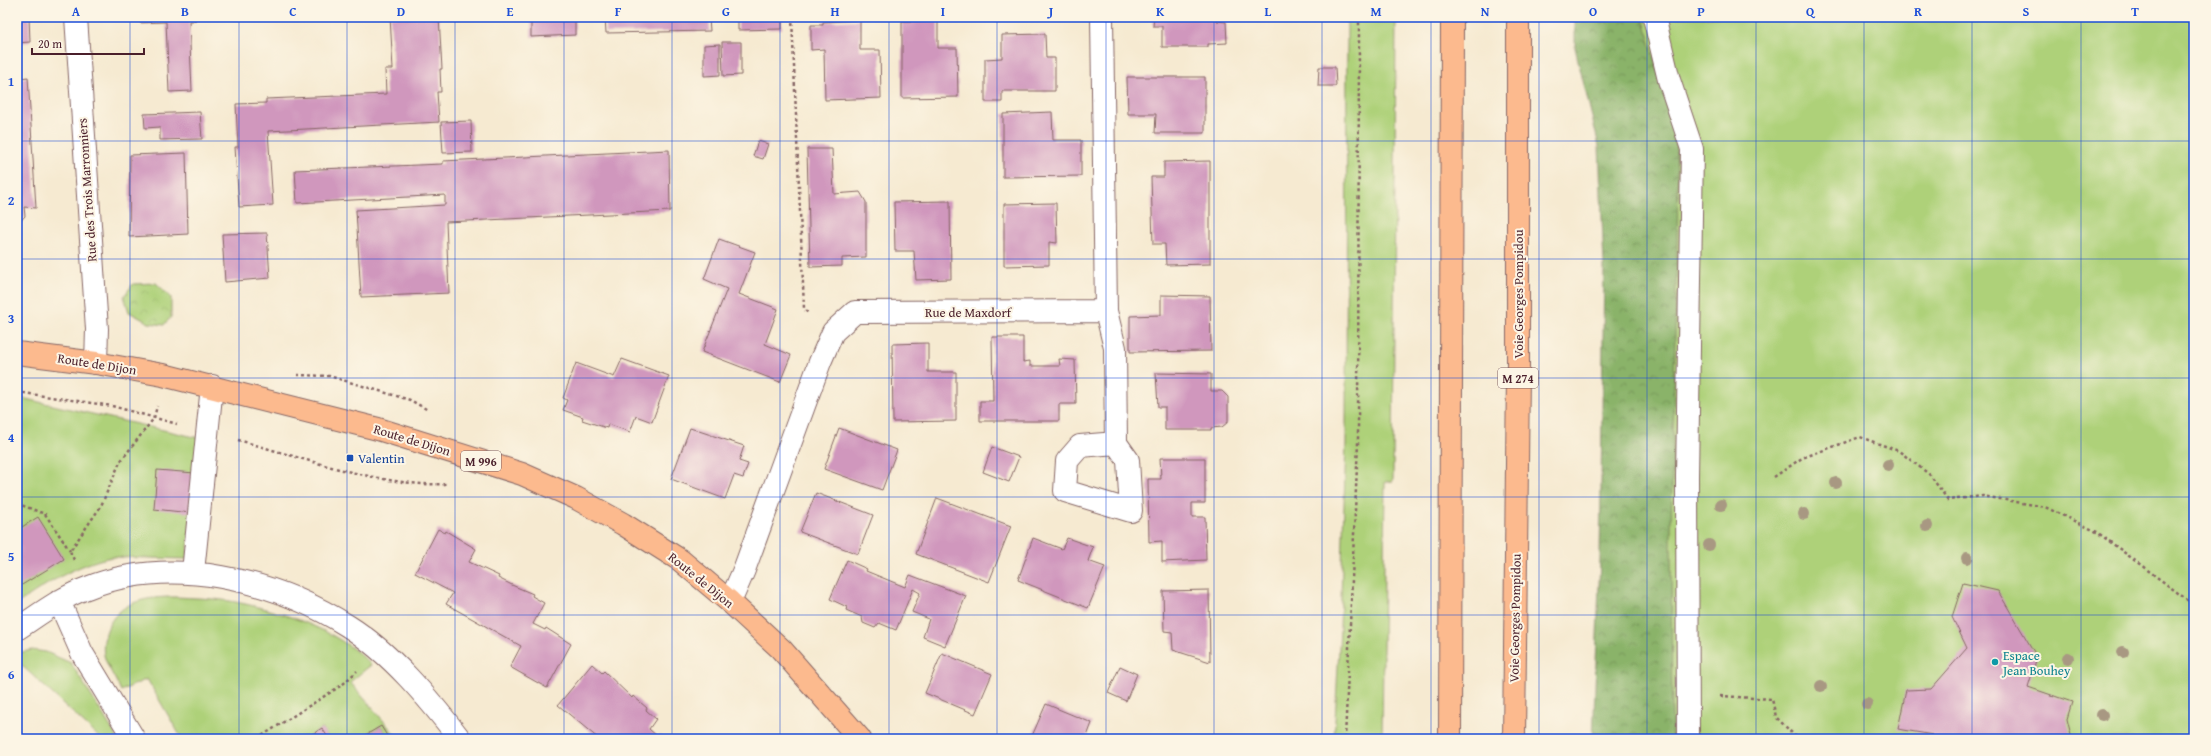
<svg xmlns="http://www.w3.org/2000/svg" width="2211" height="756" font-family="'Gentium Book Plus',serif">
  <defs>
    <pattern id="forest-crowns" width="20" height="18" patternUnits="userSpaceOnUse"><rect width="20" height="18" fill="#8ab369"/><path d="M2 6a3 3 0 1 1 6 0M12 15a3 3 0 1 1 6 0" fill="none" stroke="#739157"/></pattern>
    <pattern id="park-crowns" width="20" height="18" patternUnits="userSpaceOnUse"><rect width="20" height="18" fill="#aed179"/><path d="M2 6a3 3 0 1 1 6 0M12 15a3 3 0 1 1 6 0" fill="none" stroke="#97b369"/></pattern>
  </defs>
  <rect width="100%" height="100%" fill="#fcf5e5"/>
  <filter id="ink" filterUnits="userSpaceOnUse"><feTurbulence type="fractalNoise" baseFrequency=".025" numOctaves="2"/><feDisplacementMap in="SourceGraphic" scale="8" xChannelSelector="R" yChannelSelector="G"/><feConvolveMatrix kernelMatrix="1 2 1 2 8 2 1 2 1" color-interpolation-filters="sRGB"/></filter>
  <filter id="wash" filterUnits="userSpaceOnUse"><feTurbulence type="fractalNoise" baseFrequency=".012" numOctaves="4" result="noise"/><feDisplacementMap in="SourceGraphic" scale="16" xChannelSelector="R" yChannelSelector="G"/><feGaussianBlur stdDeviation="0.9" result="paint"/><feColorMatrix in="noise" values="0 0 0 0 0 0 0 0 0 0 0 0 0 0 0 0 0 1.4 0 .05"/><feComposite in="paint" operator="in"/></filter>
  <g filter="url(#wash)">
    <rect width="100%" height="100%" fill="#f6ead1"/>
    <path fill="#aed179" stroke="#7c7852" d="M1347,17h49l-3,464 -8,1 -3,257h-48l6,-109 6,-188z
      M1635,17h559v722h-550z
      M17,397l182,41 -12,121 -75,-2c-35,7 -66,27 -95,47z
      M175,597c18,1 37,1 55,4 46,8 110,29 141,64l-21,17 49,57h-10l-8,-13 -22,13h-30l-7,-11 -17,11h-123l-35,-60 -26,12c-5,-12 -14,-24 -17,-36 -2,-11 1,-20 5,-30 13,-25 40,-28 66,-28z
      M32,650l14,2 25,11 47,76h-17l-84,-78v-8z"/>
    <path fill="url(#forest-crowns)" stroke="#6a694a" d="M1575,17h68l32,118 3,57 -7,338 1,209h-79l7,-180 4,-293 -5,-120 -24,-98z"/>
    <path fill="url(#park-crowns)" stroke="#7c7852" d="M156,283l15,14v20l-7,8 -15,-2 -20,-11 -5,-16 9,-12z"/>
    <g id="blocks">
      <path fill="#d097bd" d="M17,17h12l1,25 -13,1z
        M140,17h55v4h-6l3,70 -23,1 -3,-70 -26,1z
        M390,17h49l3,52h-2l1,23h-4l2,30 -171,9 5,74 -34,2 -4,-60h3l-2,-43 30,-1v-4l120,-5 -1,-25h8z
        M531,17h44v18l-44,2z
        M605,17h104l1,14 -104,2z
        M738,17h44v12l-44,1z
        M1154,17h63v4l9,1 1,21 -19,1v3h-46v-21h-9z
        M860,20v30h20l1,48 -56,2 -1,-51 -13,1v-25h12v-3z
        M902,21h36v27h19l1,49 -56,1z
        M1045,34l1,24h9v33h-53v11h-17v-43l17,-1v-23z
        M722,42h19v33l-18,1z
        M720,44v31l-16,1v-31z
        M17,60l3,18 8,-1 8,131 -12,-1 1,9 -8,9z
        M1319,67h16l1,19h-18z
        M1127,77h78v56h-50l1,-19h-28z
        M200,112l2,27 -42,1v-13l-15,1 -1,-14z
        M1052,112l1,28h28v36l-78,1v-63z
        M471,121l1,31 -29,1 -2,-31z
        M758,141l10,3 -5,15 -10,-3z
        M807,149h25l2,45 26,-2 6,10v55l-24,1v8l-32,1z
        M669,150l1,61 -224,11 3,71 -88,4 -5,-87 89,-5v-10l-148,8 -2,-33 148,-6v-3z
        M186,153l2,81 -59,3 1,-82z
        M1210,161v103l-44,1 -1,-21h-12l-2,-67h13v-15z
        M950,201l1,78 -35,1 -2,-29h-19l-1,-49z
        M1056,203l1,40 -8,-1v23l-45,1v-62z
        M267,233l3,45 -45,4 -3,-48z
        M719,239l36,13 -16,42 39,15 -13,35 26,11 -11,27 -78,-30 25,-63 -23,-10z
        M1161,295l49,1 1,55 -81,1v-36l31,-1z
        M992,337h31v25l7,-1v5h30l-1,-7 16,1 1,44h-17v17h-79v-20h13z
        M928,343v29h28v49l-63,1 -1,-78z
        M622,359l47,17 -17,46 -16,-6 -6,16 -22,-8 -1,4 -25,-8 1,-3 -20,-7 4,-10 -4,-2 13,-35 38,14z
        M1156,373l55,1v17h11l6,6v25l-6,5 -11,1v2h-46v-23h-7z
        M690,428l54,18 -5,15 9,3 -5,14 -9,-3 -9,24 -54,-20z
        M839,428l58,22 -15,40 -58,-21z
        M992,447l27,10 -10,25 -26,-10z
        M1160,458h45v45h-13v14h13l1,43 -44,2v-21l-13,1 -1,-63h13z
        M157,470l38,3 -4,40 -37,-4z
        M816,493l57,22 -15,39 -58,-22z
        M937,498l74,28 -22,56 -73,-28z
        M38,517l26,42 -47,29v-58z
        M438,529l7,4 1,-2 30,18 -7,13 30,14 -1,2 16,8 19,8 -1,2 12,7 -11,21 12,6 1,-2 25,16 -24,44 -37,-21 11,-21 -75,-42 7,-11 -38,-20z
        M1033,538l29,11 5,-11 26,9 -5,14 17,6 -17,41 -70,-28z
        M847,560l20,9 -1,2 39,16 5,-12 56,21 -21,50 -22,-9 6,-18 -17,-7 8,-19 -7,-4 -17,41 -17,-7 -4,5 -12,-5 -1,-6 -16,-7 1,-3 -17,-8z
        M1963,583l35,8 39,66 -9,30 44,15 -5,17 5,20h-140l1,-4 -35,-6 8,-39 25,-1 36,-41 -15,-31z
        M1209,590l1,72 -37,-12 -1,-18 -8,-1 -1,-40z
        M942,653l50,21 -17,40 -50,-21z
        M592,664l10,9 2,-2 28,27 1,-2 14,12 -1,2 10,9 -7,10 9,8 2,-2 4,4h-65l-41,-34z
        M1120,666l17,8 -11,27 -18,-8z
        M1046,704l46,19 -6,16h-58l2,-4 2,1z
        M381,726l8,13h-30z
        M322,728l7,11h-24z"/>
    </g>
  </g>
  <g filter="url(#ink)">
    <use href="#blocks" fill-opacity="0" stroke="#866665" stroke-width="1"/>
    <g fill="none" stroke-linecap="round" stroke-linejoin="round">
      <defs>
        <path id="minor" d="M76,17l21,312 -1,34
          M1654,17l15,63 23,69 -5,328 1,262
          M1106,311l9,37 1,95 12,17 3,51 -66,-20 2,-30 13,-15 36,-3
          M193,572l19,-186
          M59,601l23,52 52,86
          M730,602l14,-32 76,-208 13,-30 22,-20 251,-1 -4,-294
          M17,629c23,-15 45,-32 70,-41 85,-33 186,-9 261,38 43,27 81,73 112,113"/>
        <path id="major" d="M17,353l79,10 67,12 215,54 144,45 54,24 47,26 57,36 50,42 51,47 79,90"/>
        <path id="highway" d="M1450,739l2,-722
          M1514,739l4,-366v-356"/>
      </defs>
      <use href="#minor" stroke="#866665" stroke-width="24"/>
      <use href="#major" stroke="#866665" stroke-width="24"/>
      <use href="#highway" stroke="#866665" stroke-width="24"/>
      <path stroke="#866665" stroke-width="2.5" stroke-dasharray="3 3" stroke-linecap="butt" d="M792,17l12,292 5,5
        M297,375l32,1 81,24 18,10
        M17,392l95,14 65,18
        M238,440c62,17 147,48 209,44
        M1774,477l28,-19 58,-21 39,14 31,24 18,25 35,-4 62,11 52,25 97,73
        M17,507l4,-2 24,9 25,37
        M74,560l-4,-9 31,-45 19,-44 34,-44 3,-12
        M1720,696l52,3 4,18 22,22
        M257,739l85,-54 15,-14
        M1345,739l13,-296 1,-426"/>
      <use href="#minor" stroke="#fff" stroke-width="22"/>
      <use href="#major" stroke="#fcba8e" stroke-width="22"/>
      <use href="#highway" stroke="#fcba8e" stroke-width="22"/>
    </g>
    <g fill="#a89882">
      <circle cx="1888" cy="465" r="6"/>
      <circle cx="1836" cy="483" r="6"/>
      <circle cx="1721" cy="505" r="6"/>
      <circle cx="1804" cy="514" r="6"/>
      <circle cx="1927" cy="526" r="6"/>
      <circle cx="1709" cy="545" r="6"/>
      <circle cx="1967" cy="558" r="6"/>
      <circle cx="2123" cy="652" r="6"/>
      <circle cx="2068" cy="658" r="6"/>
      <circle cx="1821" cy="686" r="6"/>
      <circle cx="1867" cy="704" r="6"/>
      <circle cx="2102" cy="715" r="6"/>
    </g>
  </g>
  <path fill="none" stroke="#1d4ed8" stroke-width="1" stroke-opacity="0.55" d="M130,17v722M239,17v722M347,17v722M455,17v722M564,17v722M672,17v722M780,17v722M889,17v722M997,17v722M1106,17v722M1214,17v722M1322,17v722M1431,17v722M1539,17v722M1647,17v722M1756,17v722M1864,17v722M1972,17v722M2081,17v722M17,141h2177M17,259h2177M17,378h2177M17,497h2177M17,615h2177"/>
  <rect fill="#1a4fb4" stroke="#fcf5e5" stroke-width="1.5" x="346" y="454" width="8" height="8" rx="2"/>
  <circle fill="#0f9aa8" stroke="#fcf5e5" stroke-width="1.5" cx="1995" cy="662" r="4"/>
  <g text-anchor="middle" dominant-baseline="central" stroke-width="4" stroke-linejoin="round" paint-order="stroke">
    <g fill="#fcf5e5" stroke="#7f5f63" stroke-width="1">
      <rect x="1498" y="368" width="40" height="20" rx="3"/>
      <rect x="461" y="451" width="40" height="20" rx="3"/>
    </g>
    <g font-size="12" font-weight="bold" fill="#4a1f2b">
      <text x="1518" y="378">M 274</text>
      <text x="481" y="461">M 996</text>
    </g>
    <g font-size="13" fill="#4a1f2b" stroke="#fcf5e5">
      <text transform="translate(87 190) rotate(-94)">Rue des Trois Marronniers</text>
      <text transform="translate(1518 294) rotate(-90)">Voie Georges Pompidou</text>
      <text x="968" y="312">Rue de Maxdorf</text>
      <text transform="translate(97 364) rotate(9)">Route de Dijon</text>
      <text transform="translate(412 440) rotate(17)">Route de Dijon</text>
      <text transform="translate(701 580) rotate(39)">Route de Dijon</text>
      <text transform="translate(1515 618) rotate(-89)">Voie Georges Pompidou</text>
    </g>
    <g font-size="13" fill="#164399" stroke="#fcf5e5" text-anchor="start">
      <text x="358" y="458">Valentin</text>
    </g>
    <g font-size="13" fill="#0d838f" stroke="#fcf5e5" text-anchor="start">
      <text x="2003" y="655">Espace<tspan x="2003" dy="15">Jean Bouhey</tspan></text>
    </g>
  </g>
  <rect width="2211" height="756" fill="none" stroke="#fcf5e5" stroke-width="44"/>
  <path d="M32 48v6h112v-6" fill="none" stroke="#4a1f2b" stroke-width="2"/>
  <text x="38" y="48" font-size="12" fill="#4a1f2b" stroke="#fcf5e5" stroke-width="3" paint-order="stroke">20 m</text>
  <rect x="22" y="22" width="2167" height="712" fill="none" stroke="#1d4ed8" stroke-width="1.5"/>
  <g font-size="13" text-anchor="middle" font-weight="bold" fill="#1d4ed8">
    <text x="76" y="16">A</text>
    <text x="185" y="16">B</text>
    <text x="293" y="16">C</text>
    <text x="401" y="16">D</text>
    <text x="510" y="16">E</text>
    <text x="618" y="16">F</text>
    <text x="726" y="16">G</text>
    <text x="835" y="16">H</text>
    <text x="943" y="16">I</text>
    <text x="1051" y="16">J</text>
    <text x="1160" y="16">K</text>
    <text x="1268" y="16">L</text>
    <text x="1376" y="16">M</text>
    <text x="1485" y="16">N</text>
    <text x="1593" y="16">O</text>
    <text x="1701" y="16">P</text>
    <text x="1810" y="16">Q</text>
    <text x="1918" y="16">R</text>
    <text x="2026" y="16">S</text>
    <text x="2135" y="16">T</text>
    <text x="11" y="86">1</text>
    <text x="11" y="205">2</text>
    <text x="11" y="323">3</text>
    <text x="11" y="442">4</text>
    <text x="11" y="561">5</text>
    <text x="11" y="679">6</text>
  </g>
</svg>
